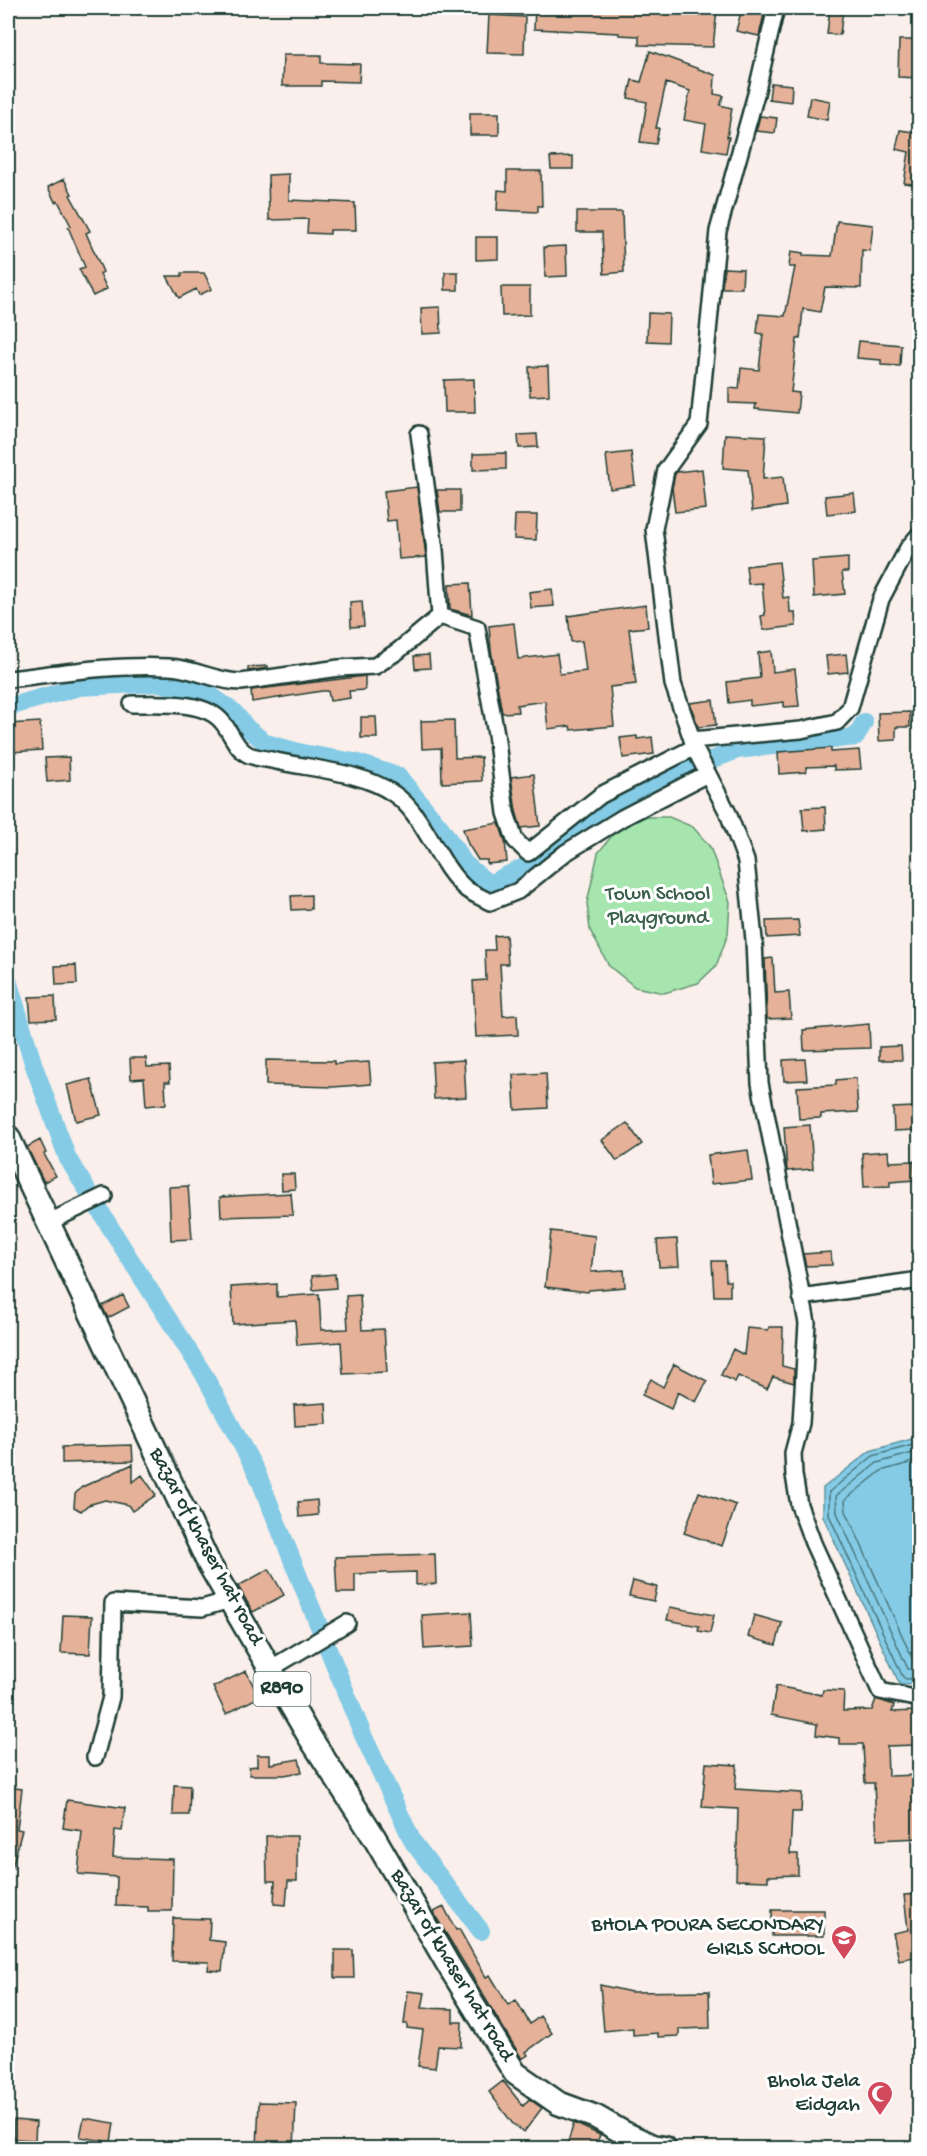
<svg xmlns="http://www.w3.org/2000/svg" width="927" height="2156" font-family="'Gochi Hand',sans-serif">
  <rect width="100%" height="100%" fill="#faefea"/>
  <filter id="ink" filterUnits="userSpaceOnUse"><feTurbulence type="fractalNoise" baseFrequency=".0167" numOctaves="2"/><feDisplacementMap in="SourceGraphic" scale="12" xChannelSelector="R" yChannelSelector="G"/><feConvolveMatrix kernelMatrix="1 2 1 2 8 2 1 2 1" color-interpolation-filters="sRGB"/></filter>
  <g filter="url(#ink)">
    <path fill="#a6e6ae" stroke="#629271" stroke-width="1.5" d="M638,817h31l24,10 17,20 20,55 -2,32 -12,32 -18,17 -34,10 -29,-6 -26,-21 -19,-36 -3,-27 11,-50 20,-25z"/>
    <path fill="#85cbe6" stroke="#5c929f" stroke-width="1.5" d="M919,1437v247l-19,1 -77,-169v-28l47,-37z"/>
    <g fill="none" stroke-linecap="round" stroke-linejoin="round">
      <path stroke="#48767b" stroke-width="1.5" d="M920,1443l-47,13 -44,36v23l74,162 3,2 14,-1
        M920,1451l-43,12 -41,33 1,17 71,156 12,2
        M920,1460l-39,11 -36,29 1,11 67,149 7,2"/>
      <path stroke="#85cbe6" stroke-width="18" d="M8,707l71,-20 80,-4 50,11 24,17 14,17 19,15 36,10 53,9 43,14 43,52 24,36 24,20 37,-18 58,-43 92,-49 61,-24 119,-13 8,-15
        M8,980l26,86 34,93 60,97 75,117 54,100 106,262 50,107 68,89"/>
    </g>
    <path fill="#e5b198" stroke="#1f3d34" stroke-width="1.5" d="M535,8h158v1l24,1 -4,37 -74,-2v-9l-20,-1v-2l-85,-4z
      M742,8l23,2 -6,26 -23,-5z
      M830,8h13l-3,27 -13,-1z
      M489,15l36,2 -1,37 -37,-1z
      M899,40h21v38l-22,-1z
      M650,51l65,24 -1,19 10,2 -4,9 12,3 -5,29h2l-3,16 -24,-4 4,-25 -22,-4 6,-29 -24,-8 -10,45h3l-3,16 -16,-2 7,-40 -19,-4 4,-18 9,2z
      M283,55h38v8l39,1 -1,18 -38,-1v5h-39z
      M771,83l21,2 -1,17 -22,-3z
      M810,97l20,4 -3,19 -20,-4z
      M470,113h29v22h-29z
      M760,116l17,2 -2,15 -19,-2z
      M900,130l20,3v52l-16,-2 5,-31 -13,-3z
      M573,156v13h-22l-1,-12z
      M507,171h34l1,35h-4v6l-41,-2 1,-20 9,1z
      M289,174v26l66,3 1,27h-26v4l-23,-1 1,-14 -39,1 -1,-45z
      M64,179l8,15 -2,1 20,36 -4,2 17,39 -3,2 7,15 -14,7 -14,-27 6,-2 -17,-40 3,-1 -13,-25 -3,1 -7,-15z
      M577,212h45l2,60 -20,2 -2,-42h-25z
      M837,221l36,4 -3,26 -8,-1 -1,38 -36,-1 -5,25 -17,-3 -3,30h-3l-6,53 8,1 -2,20 -42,-4 1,-5 -27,-1v-15l10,1 2,-21 18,2 4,-36 -6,-1 2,-19 26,2 10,-49h-6l2,-16 12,2v2l29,1z
      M476,237h22v22l-22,1z
      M566,246l1,30 -22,1 -1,-30z
      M724,268l19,1 -1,19h-20z
      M445,272h13v18h-13z
      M182,273h22l8,16 -13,6 -3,-6 -17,9 -12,-22h15z
      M501,287h29v28l-28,1z
      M440,307l1,26 -19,1 -1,-26z
      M648,313l21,1 -1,28 -21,-1z
      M859,341l42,4 -1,21 -19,-1v-5l-24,-2z
      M548,366l1,29 -19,1 -1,-29z
      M474,379l1,33h-30l-1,-32z
      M537,434l1,13 -19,1 -1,-13z
      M725,434l41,2 -3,43 20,-2 3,29 -34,5 -4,-41 -25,-2z
      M631,452l4,33 -25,4 -4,-34z
      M506,453v16l-33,1v-16z
      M702,469l4,40 -31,3 -3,-24 3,-14 2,-2z
      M417,487l9,70 -27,2 -3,-39 -9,1 -3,-30z
      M437,490h23v22h-20z
      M854,493l2,18 -29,3 -2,-18z
      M515,515h22l-1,25 -22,-1z
      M848,558v14h-6l3,22 -31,3 -2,-36z
      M779,562l4,36 6,-1 1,15h5l1,14 -33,4 -2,-14 4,-1 -3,-32 -14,1 -2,-18z
      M470,583l2,32 -22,-6 -1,-25z
      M552,589l2,17 -23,2 -2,-16z
      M362,601l2,25 -13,1 -1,-25z
      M646,605l2,22 -19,2 7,55 -26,3 4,39 -43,4 -1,-4 -22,3 -3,-28 -28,4 1,7 -16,1 -11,-63 -2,-24 25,-3 4,36 39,-5 3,20 26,-3 -4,-30 -11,1 -3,-26z
      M771,651l2,21 22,-3 4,37 -15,1v-5l-34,4v-6l-21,3 -2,-21 33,-4 -2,-25z
      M846,654l2,18 -20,2 -2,-18z
      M429,655l1,13 -15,1 -1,-13z
      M268,666v2l-20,3v-4z
      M365,676v14l-16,1 1,7 -20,3 -2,-10h-6l-70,11 -1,-12z
      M713,700l3,25 -18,2 -8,-24z
      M910,712v15h-14v13l-17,1 -1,-28z
      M361,717h15l1,21h-16z
      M454,720l1,38 26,-1 1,24 -40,2 -1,-35 -19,1 -1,-28z
      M40,722l2,28 -32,2 -2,-28z
      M637,736v3l15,-2 2,17 -31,4 -3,-20z
      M831,748v4l28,-2 2,19 -27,1v-4l-28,1v5l-27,2 -1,-22z
      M69,757l1,23 -23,2 -2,-24z
      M534,774l6,52 -19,2 -5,-17 -5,-34z
      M825,807l1,22 -22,2 -2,-23z
      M499,823l6,18 2,21 -20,2v-4h-9l-10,-16 -5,-15z
      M311,895v14l-19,1 -1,-14z
      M798,920l2,16 -33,2 -1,-17z
      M506,935l2,29h-8l3,52 14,-1 1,20 -42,2 -3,-56 13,-1 -1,-30h10l-1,-14z
      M773,958l2,35 14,-1 2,26 -24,1 -2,-60z
      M76,965l1,19 -21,1 -1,-19z
      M55,996l1,23 -25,1 -2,-23z
      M869,1024l1,24 -66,2 -1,-20z
      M901,1046l1,14h-23v-13z
      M130,1058h16l1,9 22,-1 1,16h-5l1,22 -20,2 -2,-28 -13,1z
      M805,1059l2,21 -23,1 -1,-21z
      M266,1060l68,1v3l35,-2 2,22 -38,3 -67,-2z
      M464,1060l2,37 -32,2 -2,-37z
      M546,1073l2,35 -33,2 -2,-35z
      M856,1078l2,34 -37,2v4l-22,1 -2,-32 39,-2v-5z
      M91,1079l10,36 -25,6 -9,-36z
      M914,1107l1,23 -21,1 -1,-23z
      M627,1123l15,21 -25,17 -15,-21z
      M810,1125l3,44 -26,2 -3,-44z
      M40,1140l6,13 -2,1 12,22 -12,6 -17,-35z
      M748,1150l4,30 -41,4 -3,-29z
      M888,1151l1,11 25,-1 1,19 -25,2v4l-26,1 -2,-34z
      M281,1174h13l1,15 -13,1z
      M188,1186l4,53 -21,1 -2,-53z
      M291,1193l2,22 -72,2 -1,-20z
      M551,1231l44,5 -4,36 33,-2 1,17 -36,3 -1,2 -43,-5z
      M677,1239l2,27 -20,1 -2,-27z
      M831,1252l1,13 -26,1 -3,-12z
      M712,1261h13l1,20h4v15h-16z
      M335,1274l1,14 -23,2 -1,-14z
      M277,1284v13l42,-3 2,36 27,-1 -2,-33 14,-1 2,35 22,-1 3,43 -44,2 -2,-32 -44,3 -2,-25 -62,4 -2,-37z
      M123,1295l6,12 -21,11 -6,-12z
      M769,1327h14l-1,39 12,3v14l-21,-6 -6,12 -29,-13 -3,6 -14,-7 12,-26 11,6 3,-27 21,2z
      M674,1364l33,17 -11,21 -18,-10 -7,17 -29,-14 9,-16 12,8z
      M326,1403l1,21 -32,2 -1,-21z
      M132,1445l1,16 -71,2v-16z
      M133,1464v18l9,-7 14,20 -24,16 -4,-6 -23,-5 -17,5 -7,6 -7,-4 1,-13 7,-7z
      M699,1492l37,13 -14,41 -38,-13z
      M317,1500l1,15 -19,2 -1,-15z
      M435,1554l1,30 -20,1v-13l-61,2v19h-18l-2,-36z
      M269,1569l15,26 -31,17 -15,-26z
      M633,1581l24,6 -3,14 -25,-5z
      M670,1607l44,8 -4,18 -12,-2 1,-5 -32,-6z
      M471,1612l2,34 -49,3 -2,-34z
      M63,1615l29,1 -2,38 -29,-1z
      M754,1615l28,8 -6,22 -28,-8z
      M246,1671l13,26 -33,17 -13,-27z
      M776,1686l46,9 1,-5 21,1 -1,20 29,-1 4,-11 18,6 -2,7 23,-1 1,34 -29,1 1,30 32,-1v63l-43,2 -3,-57h-9l-2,-39h-24v-6l-23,-3 1,-11 -46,-9z
      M257,1755h13v9l29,-5 3,13 -18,3h-34l-1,-8 8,-1z
      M706,1763l31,2 -2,24 67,4 -1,19h-9l-2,42h8v21l-30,1v5l-32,-1 2,-71 -36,-2z
      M174,1785l16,1 -1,29h-16z
      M8,1787l14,2 -5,40 5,1 -10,38 -4,-1z
      M67,1800l58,8 -3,23 -7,-1 -2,27 60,2 -1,52h-24v-4l-32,-1 1,-29 -39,-3 4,-43 -19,-3z
      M266,1836h31v45h-9l-2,24 -12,-1 1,-23h-8z
      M920,1894v62l-21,4 -6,-27 15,-3 -4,-35z
      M444,1907l12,23 3,-1 27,48 4,-2 18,30 8,-5 14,24 10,-8 12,17 -26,19 2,3 -6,4 -89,-147z
      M772,1910h52v26h-52z
      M173,1918l37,1 -1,21 16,2 -3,29 -14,-1 1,-8 -37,-1z
      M335,1950h18l1,28h-19z
      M600,1985l31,7 78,-1 1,37 -31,1v7l-21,1v-4l-25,2v-7l-29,3z
      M408,1991l17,2 -3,15 31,1v13h9l-1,25 -23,-1 -3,22 -17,-2 5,-36 -16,-2v-4h-3z
      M503,2081l20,25 6,-7 13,9 -18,24 -11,-8 -24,-32z
      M259,2102l37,1 -2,45h-37z
      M84,2118l30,5 -3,19 -31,-5z
      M14,2120l22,2 -1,18 -22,-1z
      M574,2123l26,12 -5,13h-29z"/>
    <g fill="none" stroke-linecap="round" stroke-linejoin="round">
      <defs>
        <path id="minor" d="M776,8l-20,86 -38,137 -19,193 -33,46 -12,59 19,155 23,67 32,62 18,48 8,79 6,143 47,240 -6,100 -8,30 1,22 5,30 14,38 67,148 40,8
          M440,616l37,12 19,106 10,79 9,27 13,13 73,-58 94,-48
          M8,679c53,-6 108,-15 161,-12 25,1 47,15 72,15l98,-14 36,-2 23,-15 42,-35 -5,-66 -16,-116
          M132,704c27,0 74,-4 91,19 9,11 13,26 26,32 8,3 18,4 27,6 36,8 88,11 118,33 31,21 43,70 72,95 7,5 17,9 24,13l28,-11 47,-38 57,-35 85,-44
          M692,740l109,-10 36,-8 13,-14 31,-109 27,-51 12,-14
          M47,1223l57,-27
          M801,1297l119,-17
          M270,1669l77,-46
          M95,1757l16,-60 2,-94 89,5 28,-8"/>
        <path id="primary" d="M8,1137l201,427 100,172 65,101 75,129 66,107 43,30 38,14 28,16 28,13 12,2"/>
      </defs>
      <use href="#minor" stroke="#1f3d34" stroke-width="20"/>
      <use href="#primary" stroke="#1f3d34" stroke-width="27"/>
      <use href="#minor" stroke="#fff" stroke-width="15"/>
      <use href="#primary" stroke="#fff" stroke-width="22"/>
    </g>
  </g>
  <defs>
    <symbol id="school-pin" viewBox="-11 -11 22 30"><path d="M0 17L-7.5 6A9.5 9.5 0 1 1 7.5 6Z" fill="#d1495b" stroke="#fff"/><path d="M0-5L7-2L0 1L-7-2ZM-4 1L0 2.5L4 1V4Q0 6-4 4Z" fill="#fff"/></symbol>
    <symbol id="mosque-pin" viewBox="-11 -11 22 30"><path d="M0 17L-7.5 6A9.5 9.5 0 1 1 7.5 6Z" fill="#d1495b" stroke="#fff"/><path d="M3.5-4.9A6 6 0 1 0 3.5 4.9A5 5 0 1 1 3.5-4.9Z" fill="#fff"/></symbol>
  </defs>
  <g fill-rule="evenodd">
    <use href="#school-pin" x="829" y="1923" width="30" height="40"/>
    <use href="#mosque-pin" x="865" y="2079" width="30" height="40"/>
  </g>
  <g text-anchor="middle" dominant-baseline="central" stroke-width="6" stroke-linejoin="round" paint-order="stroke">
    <rect fill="#fff" stroke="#627771" stroke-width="1.5" x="253.5" y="1672" width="57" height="34" rx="4.5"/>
    <g font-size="20" font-weight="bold" fill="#1f3d34">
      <text x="282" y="1689">R890</text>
    </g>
    <g font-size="21" fill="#3a5f4c" stroke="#fff">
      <text x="658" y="895">Town School<tspan x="658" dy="24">Playground</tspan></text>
    </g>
    <g font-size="21" fill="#1f3d34" stroke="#fff">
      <text transform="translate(205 1547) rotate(62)">Bazar of khaser hat road</text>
      <text transform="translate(451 1966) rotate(59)">Bazar of khaser hat road</text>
    </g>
    <g font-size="21" fill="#1f3d34" stroke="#fff" text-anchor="end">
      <text x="824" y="1926">BHOLA POURA SECONDARY<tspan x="824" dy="24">GIRLS SCHOOL</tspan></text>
      <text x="860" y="2082">Bhola Jela<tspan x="860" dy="24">Eidgah</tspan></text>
    </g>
  </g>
  <rect width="927" height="2156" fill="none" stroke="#fff" stroke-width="30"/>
  <rect x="15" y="15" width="897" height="2126" fill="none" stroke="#1f3d34" stroke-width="2" filter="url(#ink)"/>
</svg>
